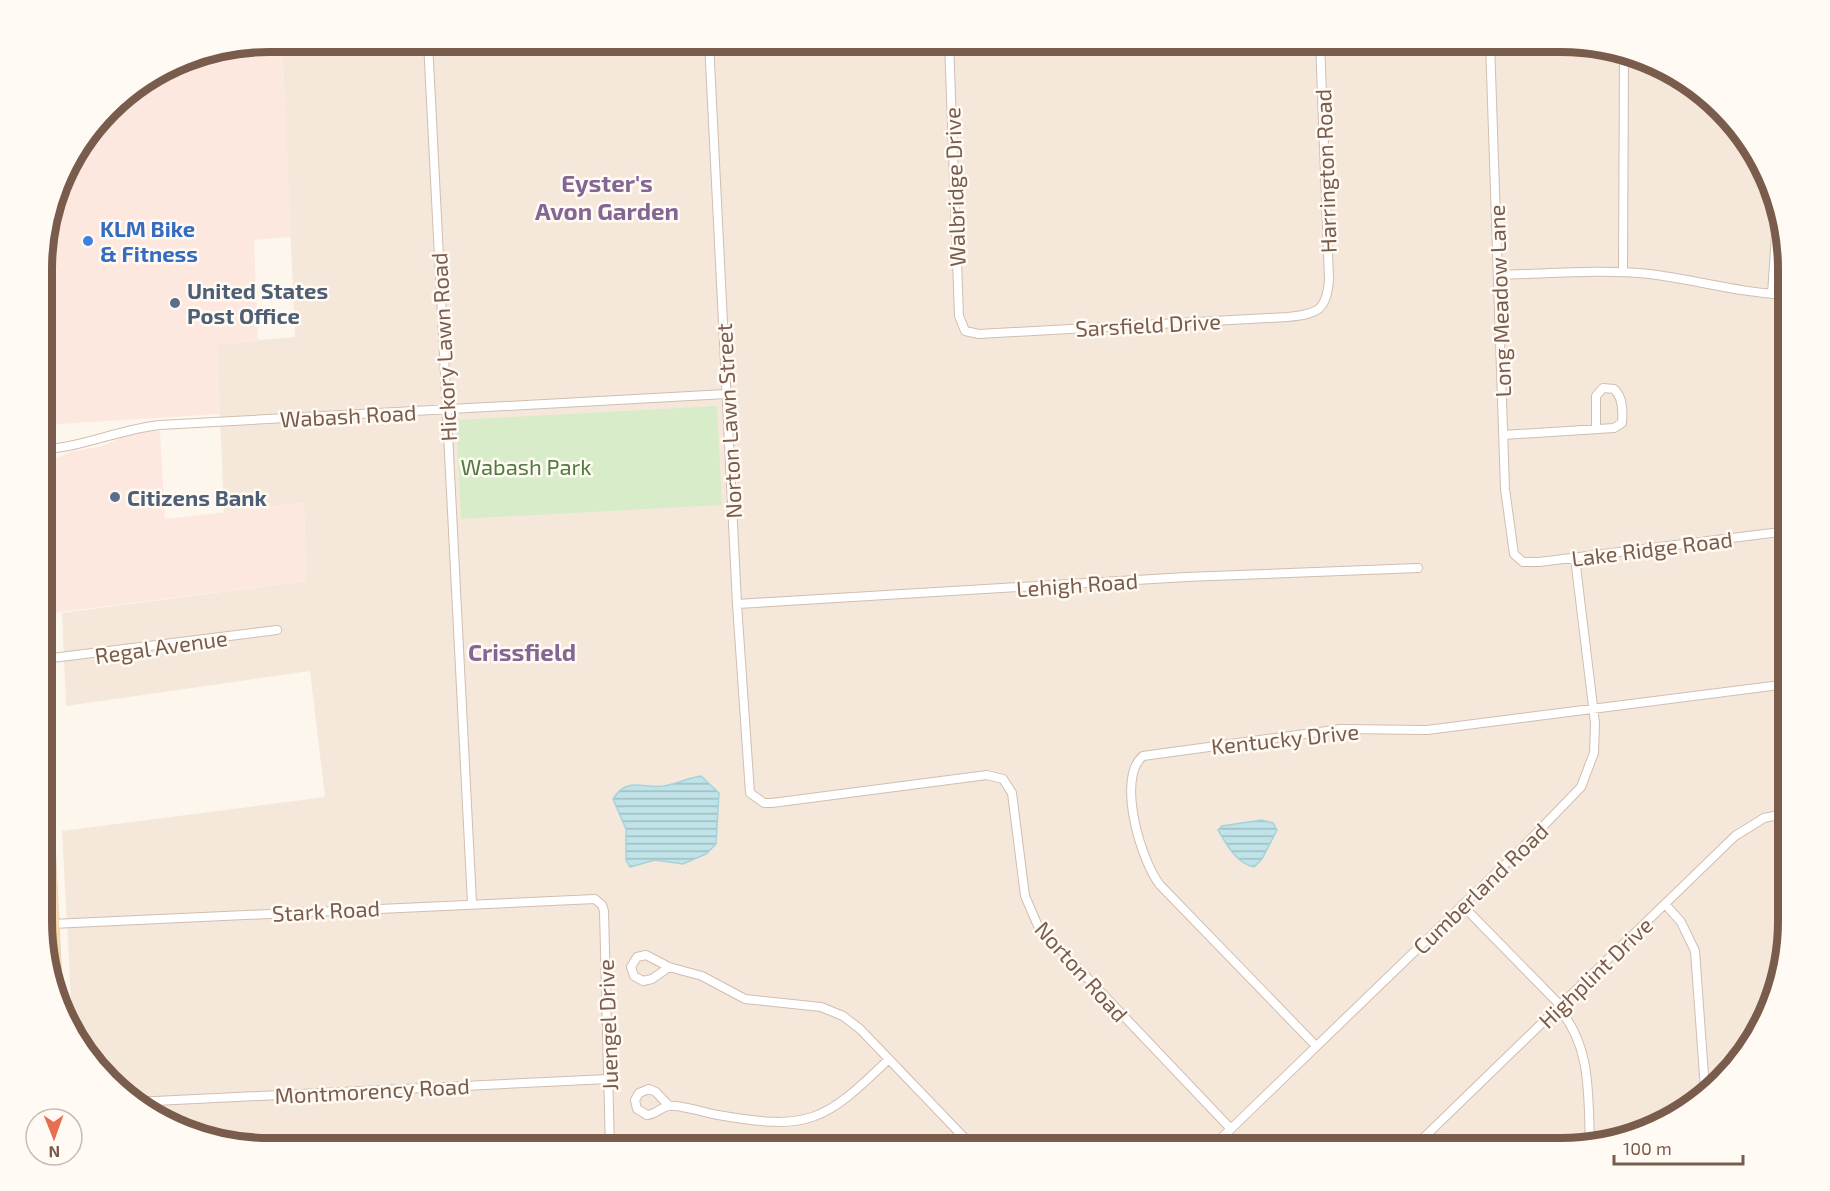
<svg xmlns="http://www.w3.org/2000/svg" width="1830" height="1191" font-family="'Exo 2',sans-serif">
  <defs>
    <pattern id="water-rules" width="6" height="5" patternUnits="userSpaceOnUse" patternTransform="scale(1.5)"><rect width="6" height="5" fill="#bfe3e8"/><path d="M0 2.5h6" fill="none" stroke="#a0bbbe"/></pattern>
  </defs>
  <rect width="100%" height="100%" fill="#fdf6ec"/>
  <path fill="#f5e8da" d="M282,42h1279l72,12 54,27 71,75 30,99v681l-12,58 -27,54 -75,71 -99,30h-1306l-72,-12 -54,-27 -70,-74 -11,-205 263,-34 -15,-126 -244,35 -4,-93 244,-32 -2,-78 -80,9 -7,-168 78,-7z"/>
  <path fill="#fde8e0" d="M270,42h12l9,195 -37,3 4,100 -41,4 3,70 -176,11v-185l22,-71 53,-70 64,-40z
    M147,431h13l5,88 139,-16 2,78 -252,32 -10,-145 6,-7 20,-9 33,-6 27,-13z"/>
  <path fill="#d8ecc9" d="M717,406l5,99 -261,14 -5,-99z"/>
  <path fill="url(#water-rules)" stroke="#a5d3da" stroke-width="1.5" d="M701,776l18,17 -3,51 -10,10 -23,10 -28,-4 -25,7 -4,-7v-31l-13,-30c14,-23 30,-10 51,-13 12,-2 24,-8 37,-10z
    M1261,820l12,3 4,7 -15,29 -8,8c-18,-4 -27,-22 -36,-37l4,-4z"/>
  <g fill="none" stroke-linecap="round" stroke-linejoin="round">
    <defs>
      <path id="street" d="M428,42l44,861
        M709,42l28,562 13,189 14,10h8l215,-28 16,4 9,14 13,103 13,30 193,203
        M949,42l10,274 6,15 14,3 308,-17c30,-3 40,-6 42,-38l-9,-237
        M1490,42l15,447 9,65 9,8h16l249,-31
        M1623,272l1,-219
        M1498,275c50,-1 102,-6 152,-1 47,6 90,19 138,21
        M1772,294l5,-74
        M1503,435l111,-7 8,-5c1,-12 1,-26 -8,-34l-11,-1 -7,8v32
        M44,449c40,-2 76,-20 116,-24l566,-31
        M737,604l449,-27 232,-9
        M44,659l233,-29
        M1665,904l16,18 14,29 10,138
        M1462,905l98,100
        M52,924l543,-25 7,6 2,6 6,238
        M669,967l-17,12 -9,2 -9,-5 -3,-9 6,-10 9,-2 23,12 33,9 43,23 76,8 22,9 17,13 115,120
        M1558,1008c34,37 30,89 32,136
        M1316,1046l-156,-161c-19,-24 -44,-107 -17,-129l198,-27 86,1 361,-46
        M135,1102l473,-23
        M669,1106l-13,-14 -7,-3 -10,4 -4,7 2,9 10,6c8,0 13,-7 21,-9 10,-2 38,7 50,9 91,16 106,7 171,-56
        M1210,1149l315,-304 56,-58 13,-34 1,-30 -20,-165
        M1412,1149l323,-313 29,-18 24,-5"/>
      <path id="primary" d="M44,762l11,222"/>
    </defs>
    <use href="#street" stroke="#d1beb0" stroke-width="10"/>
    <use href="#primary" stroke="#dad1cd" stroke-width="15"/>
    <use href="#street" stroke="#fff" stroke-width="8"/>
    <use href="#primary" stroke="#fbd9a5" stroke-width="14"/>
  </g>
  <circle fill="#3f7fe0" stroke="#fffaf3" stroke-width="2" cx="88" cy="241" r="6"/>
  <g fill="#5c6f8a" stroke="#fffaf3" stroke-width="2">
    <circle cx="175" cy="303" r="6"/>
    <circle cx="115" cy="497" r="6"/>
  </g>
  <g text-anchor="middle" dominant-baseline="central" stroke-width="5" stroke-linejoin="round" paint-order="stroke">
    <g font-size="22" fill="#7a5c4d" stroke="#fffaf3">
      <text transform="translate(1325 171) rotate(-92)">Harrington Road</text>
      <text transform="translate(954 187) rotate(-92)">Walbridge Drive</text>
      <text transform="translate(1499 301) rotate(-92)">Long Meadow Lane</text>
      <text transform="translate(1148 324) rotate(-3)">Sarsfield Drive</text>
      <text transform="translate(443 347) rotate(-93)">Hickory Lawn Road</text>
      <text transform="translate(348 415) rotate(-3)">Wabash Road</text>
      <text transform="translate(728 421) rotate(-93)">Norton Lawn Street</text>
      <text transform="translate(1652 548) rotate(-7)">Lake Ridge Road</text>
      <text transform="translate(1077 584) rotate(-4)">Lehigh Road</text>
      <text transform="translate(161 646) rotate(-8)">Regal Avenue</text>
      <text transform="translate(1285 738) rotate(-6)">Kentucky Drive</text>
      <text transform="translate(1480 888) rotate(-44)">Cumberland Road</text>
      <text transform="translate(326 910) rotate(-3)">Stark Road</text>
      <text transform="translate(1082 971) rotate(48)">Norton Road</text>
      <text transform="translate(1595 972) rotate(-44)">Highplint Drive</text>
      <text transform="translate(607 1025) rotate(-92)">Juengel Drive</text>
      <text transform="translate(372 1090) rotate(-3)">Montmorency Road</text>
    </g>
    <g font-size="22" font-weight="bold" fill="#366cbe" stroke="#fffaf3" text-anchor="start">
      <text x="100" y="228">KLM Bike<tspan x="100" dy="25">&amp; Fitness</tspan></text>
    </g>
    <g font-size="22" font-weight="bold" fill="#4e5e75" stroke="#fffaf3" text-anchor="start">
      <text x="187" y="290">United States<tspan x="187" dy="25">Post Office</tspan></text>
      <text x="127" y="497">Citizens Bank</text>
    </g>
    <g font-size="22" fill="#537a41" stroke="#fffaf3">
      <text x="526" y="466">Wabash Park</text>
    </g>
    <g font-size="24" font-weight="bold" fill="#846695" stroke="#fffaf3">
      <text x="607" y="182">Eyster's<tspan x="607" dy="28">Avon Garden</tspan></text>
      <text x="522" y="651">Crissfield</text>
    </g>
  </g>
  <path d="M0 0H1830V1191H0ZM269 52H1561A217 217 0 0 1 1778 269V921A217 217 0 0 1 1561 1138H269A217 217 0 0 1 52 921V269A217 217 0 0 1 269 52Z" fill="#fffaf3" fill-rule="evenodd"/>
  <path fill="none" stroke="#7a5c4d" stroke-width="8" d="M269 52H1561A217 217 0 0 1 1778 269V921A217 217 0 0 1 1561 1138H269A217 217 0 0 1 52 921V269A217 217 0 0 1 269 52Z"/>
  <g transform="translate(54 1137) rotate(179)"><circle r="28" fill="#fffaf3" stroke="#cabbb1" stroke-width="1.5"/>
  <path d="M0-4.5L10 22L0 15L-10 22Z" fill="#e76f51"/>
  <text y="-9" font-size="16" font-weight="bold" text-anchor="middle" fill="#7a5c4d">N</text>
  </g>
  <path d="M1614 1155v9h129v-9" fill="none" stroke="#7a5c4d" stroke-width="3"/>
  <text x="1623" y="1155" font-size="18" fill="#7a5c4d" stroke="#fffaf3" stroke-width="4.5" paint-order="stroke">100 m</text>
</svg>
